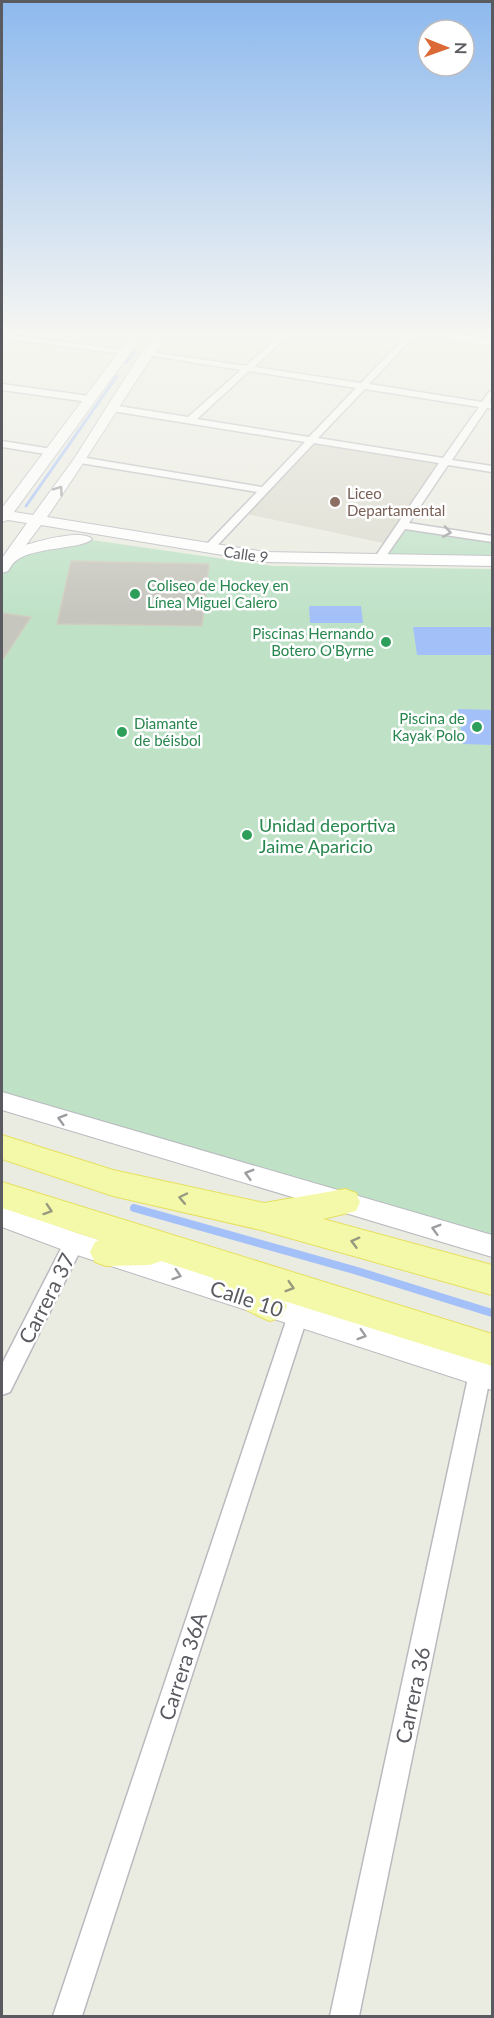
<svg xmlns="http://www.w3.org/2000/svg" width="494" height="2018" font-family="Lato,sans-serif">
  <rect width="100%" height="100%" fill="#ebece1"/>
  <path fill="#dbdbcf" d="M311,441l134,21 -57,82 -146,-31z"/>
  <path fill="#bfe2c7" d="M401,525l91,14v22l-114,-1z
    M84,539l189,27 219,3v677l-490,-145v-533l7,-11z"/>
  <path fill="#a4c0f8" d="M309,606h52l2,17h-53z
    M413,627h79v28h-75z
    M458,709l34,1v35l-29,-1z"/>
  <g fill="none" stroke-linecap="round" stroke-linejoin="round">
    <path stroke="#a4c0f8" stroke-width="3" d="M126,363l9,-11
      M26,506l91,-130"/>
    <path stroke="#a4c0f8" stroke-width="8" d="M134,1208l220,62 138,43"/>
  </g>
  <path fill="#c7c6be" stroke="#d0cec0" stroke-width="1.5" d="M71,561l138,3 -7,62 -145,-2z
    M2,613l29,4 -29,44z"/>
  <g fill="none" stroke-linecap="round" stroke-linejoin="round">
    <defs>
      <path id="minor" d="M282,333h9l-37,34 107,16 48,-50h8l-48,51 113,18 7,-10 3,-1 -2,12h2v6l-5,-1 -35,52 40,6v6l-44,-7 -39,58 83,13v6l-87,-13 -23,33 -4,1 -5,-3 66,-97 -125,-20 -101,107h-8v-4l52,-54 -177,-29 -5,-3 5,-3 182,30 43,-45 -193,-31 -4,-3 4,-3 76,12 53,-47 -94,-15 -4,-2 1,-2 102,15zM249,371l107,17 -47,49 -112,-18zM365,389l114,18 -36,51 -125,-20z
        M2,334l122,16 4,2 -4,2 -122,-16z
        M2,384l87,12 4,3 -4,3 -87,-12z
        M2,441l50,8 5,3 -5,3 -50,-8z
        M74,1234l7,3 3,6 -74,149 -8,3v-31l65,-127z
        M298,1306l7,2 3,7 -226,701h-29l235,-701 3,-7z
        M480,1363l7,3 4,7 -132,643h-29l139,-643 4,-7z"/>
      <path id="tertiary" d="M2,1092l490,143v22l-490,-147z
        M2,1206l72,26 418,132v26l-418,-136 -72,-27z"/>
      <path id="secondary" d="M133,333h12l-131,179 19,3 41,-56 67,-106 16,-20h12c-43,60 -80,124 -122,184l218,35 227,4v10l-227,-4 -224,-37 -15,20c13,-4 56,-16 66,-6 -9,10 -58,8 -75,21 -4,2 -7,8 -9,11l-6,2v-15l25,-35 -19,-3 -6,2v-14z
        M420,333h29l43,6v7l-66,-10z"/>
      <path id="primary" d="M2,1135l111,35 151,33 81,-14 11,4 4,9 -4,9 -33,8 169,46v30l-231,-65 -148,-34 -111,-37z
        M2,1182l490,152v32l-208,-65 3,5 -5,11 -12,4c-19,-7 -48,-24 -57,-43l-52,-17 -11,4 -44,1 -11,-4 -5,-10 5,-10 4,-2 -97,-32z"/>
    </defs>
    <use href="#minor" stroke="#b9b9bf" stroke-width="3"/>
    <use href="#tertiary" stroke="#b9b9bf" stroke-width="2"/>
    <use href="#secondary" stroke="#babbc2" stroke-width="2"/>
    <use href="#primary" stroke="#e6e060" stroke-width="2"/>
    <use href="#minor" fill="#fff" fill-rule="evenodd"/>
    <use href="#tertiary" fill="#fff" fill-rule="evenodd"/>
    <use href="#secondary" fill="#fff" fill-rule="evenodd"/>
    <use href="#primary" fill="#f3f9a9" fill-rule="evenodd"/>
  </g>
  <defs><path id="oneway-chevron" d="M-2-3.5L2.5 0L-2 3.5" fill="none" stroke-width="1.6" stroke-linecap="round" stroke-linejoin="round" transform="scale(1.5)"/></defs>
  <g stroke="#9c9da0">
    <use href="#oneway-chevron" transform="translate(59 490) rotate(-55)"/>
    <use href="#oneway-chevron" transform="translate(447 532) rotate(9)"/>
    <use href="#oneway-chevron" transform="translate(62 1119) rotate(-164)"/>
    <use href="#oneway-chevron" transform="translate(249 1174) rotate(-164)"/>
    <use href="#oneway-chevron" transform="translate(436 1229) rotate(-164)"/>
    <use href="#oneway-chevron" transform="translate(177 1275) rotate(18)"/>
    <use href="#oneway-chevron" transform="translate(362 1335) rotate(18)"/>
  </g>
  <g stroke="#979a7e">
    <use href="#oneway-chevron" transform="translate(183 1198) rotate(-168)"/>
    <use href="#oneway-chevron" transform="translate(48 1210) rotate(18)"/>
    <use href="#oneway-chevron" transform="translate(355 1242) rotate(-165)"/>
    <use href="#oneway-chevron" transform="translate(290 1287) rotate(17)"/>
  </g>
  <linearGradient id="sky" x2="0" y2="1"><stop stop-color="#8db9ee"/><stop offset="0.54" stop-color="#f6f6f2"/><stop offset="1" stop-color="#f6f6f2" stop-opacity="0"/></linearGradient>
  <rect width="494" height="615" fill="url(#sky)"/>
  <circle fill="#8d6e63" stroke="#fff" stroke-width="2" cx="335" cy="502" r="6"/>
  <g fill="#2e9e5b" stroke="#fff" stroke-width="2">
    <circle cx="135" cy="594" r="6"/>
    <circle cx="386" cy="642" r="6"/>
    <circle cx="477" cy="727" r="6"/>
    <circle cx="122" cy="732" r="6"/>
    <circle cx="247" cy="835" r="6"/>
  </g>
  <g text-anchor="middle" dominant-baseline="central" stroke-width="5" stroke-linejoin="round" paint-order="stroke">
    <g font-size="15" fill="#785e54" stroke="#fff" text-anchor="start">
      <text x="347" y="493">Liceo<tspan x="347" dy="17">Departamental</tspan></text>
    </g>
    <g font-size="15" fill="#5a5b61" stroke="#fff">
      <text transform="translate(246 554) rotate(8)">Calle 9</text>
    </g>
    <g font-size="15" fill="#27864d" stroke="#fff" text-anchor="start">
      <text x="147" y="585">Coliseo de Hockey en<tspan x="147" dy="17">Línea Miguel Calero</tspan></text>
      <text x="374" y="633" text-anchor="end">Piscinas Hernando<tspan x="374" dy="17">Botero O'Byrne</tspan></text>
      <text x="465" y="718" text-anchor="end">Piscina de<tspan x="465" dy="17">Kayak Polo</tspan></text>
      <text x="134" y="723">Diamante<tspan x="134" dy="17">de béisbol</tspan></text>
    </g>
    <g font-size="18" fill="#27864d" stroke="#fff" text-anchor="start">
      <text x="259" y="825">Unidad deportiva<tspan x="259" dy="21">Jaime Aparicio</tspan></text>
    </g>
    <g font-size="21" fill="#5a5b61" stroke="#fff">
      <text transform="translate(46 1298) rotate(-63)">Carrera 37</text>
      <text transform="translate(247 1298) rotate(18)">Calle 10</text>
      <text transform="translate(182 1666) rotate(-72)">Carrera 36A</text>
      <text transform="translate(412 1695) rotate(-78)">Carrera 36</text>
    </g>
  </g>
  <rect width="494" height="2018" fill="none" stroke="#5a5b61" stroke-width="6"/>
  <g transform="translate(446 48) rotate(91)"><circle r="28" fill="#ffffff" stroke="#bdbdc0" stroke-width="1.5"/>
  <path d="M0-4.5L10 22L0 15L-10 22Z" fill="#db6a37"/>
  <text y="-9" font-size="16" font-weight="bold" text-anchor="middle" fill="#5a5b61">N</text>
  </g>
</svg>
